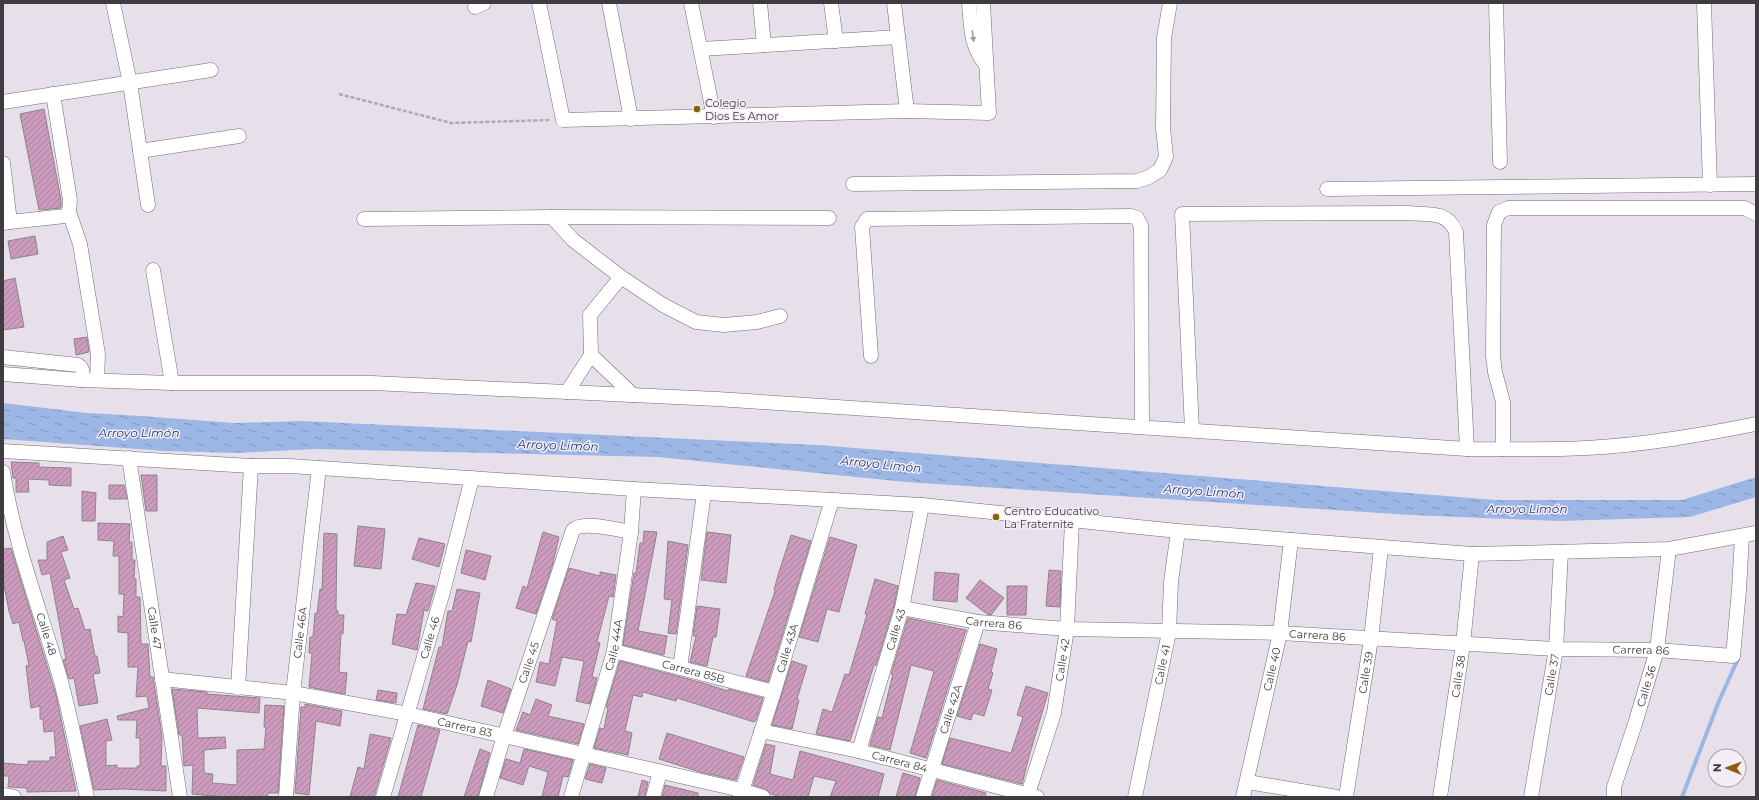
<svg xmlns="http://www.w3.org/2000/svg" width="1759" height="800" font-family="Montserrat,sans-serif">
  <defs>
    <pattern id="water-ripples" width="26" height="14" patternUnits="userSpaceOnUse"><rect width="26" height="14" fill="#9cb6e6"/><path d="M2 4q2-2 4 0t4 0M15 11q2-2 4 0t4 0" fill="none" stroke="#8195bc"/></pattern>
    <pattern id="building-hatch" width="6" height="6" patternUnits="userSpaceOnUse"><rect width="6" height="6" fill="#cd9bbd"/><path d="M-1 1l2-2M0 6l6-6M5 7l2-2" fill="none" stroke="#a8809b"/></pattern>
  </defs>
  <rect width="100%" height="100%" fill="#e7e0eb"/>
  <path fill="url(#water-ripples)" d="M3,403l84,10 54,3 93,7 67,-2 517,24 678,55h186l74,-23v20l-66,20 -131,4 -148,-6 -505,-33 -248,-25 -342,-8 -80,4 -71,-2 -162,-12z"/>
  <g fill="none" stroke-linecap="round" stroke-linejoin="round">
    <path stroke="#9cb6e6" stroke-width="4" d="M1682,797l37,-96 19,-42"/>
  </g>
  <path fill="url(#building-hatch)" stroke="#8e848a" d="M44,109l17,91v8l-22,2 -19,-96z
    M35,236l3,18 -27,5 -3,-18z
    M15,278l9,49 -21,3v-49z
    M87,337l2,15 -13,3 -2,-16z
    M11,462l28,1v4l32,1v18l-22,-1v-5l-21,-1 1,13h-13v-14h-3z
    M141,475h16v36h-11z
    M109,485h15l3,14h-18z
    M82,491l14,2 -1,28h-13z
    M98,523l32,1 -1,18h3v18h3l-1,19h2v18h4l1,47h7l2,33h3l9,59 -1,30h5v25l-43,-2 -29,1 -14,-64 27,-7 5,21 -6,1v25l11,-1v3h20v-2h3v-28h-4l1,-18h-19l-1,-4 32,-8 -2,-12 -11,1 2,-30h-10v-34l-10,-1v-16l5,1 1,-23h-5v-38h-6l1,-15 -16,-1z
    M358,526l27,3 -4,40 -27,-3z
    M644,531l13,1 -19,99 29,5 -3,19 -41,-10 11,-72h2l4,-30h3z
    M543,532l16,5 -6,26 -17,51 -20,-6 7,-22 4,2z
    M707,532l24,3 -5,48 -25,-3z
    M324,533l13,1 -1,76 2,1v4h6l-1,19 -2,-1 -2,39 8,1 -2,21 -36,-7 3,-34h-3l1,-16h3l2,-24 2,1 3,-25 2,1z
    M791,535l20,6 -43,141 -22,-6 29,-85 -1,-1 5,-18z
    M63,536l5,14 -7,2 9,26 -6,2 10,29 4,-1 7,22 5,-1 5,27h2l3,17 -7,1 5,29 -19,3 -5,-28 -5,1 -6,-19 3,-1 -16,-86 -8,2 -4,-15h9v-18z
    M830,537l27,8 -18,67 -12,-3 -9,33 -19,-5z
    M419,538l26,6 -6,23 -27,-8z
    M668,541l20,4 -12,89 -8,-1 4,-33 -8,-1z
    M11,548l45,147 20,96 -49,1v-4l-19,-1 1,-11h-6v-13l25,2v-4h22v-4h6l-2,-26 -10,1 -1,-13h-3v-13l-9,2 -5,-42 3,-1 -5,-24h-1l-4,-19 -6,2 -4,-13 -6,-31v-31z
    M466,550l25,6 -6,24 -24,-7z
    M569,568l31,8v-4l16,3 -3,22 -4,-1 -12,46 3,1 -8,34 5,1 -7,26 -14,-3 8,-40 -22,-4 -7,29 -19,-4 4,-20 9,2 8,-43 -5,-2z
    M1049,570l12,1 -1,36 -14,-1z
    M935,572l24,2 -2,28 -24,-2z
    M875,579l23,7 -4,20 -18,59h-2l-24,76 -34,-7 7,-25 9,3 13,-38 4,1 18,-61h-2z
    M980,580l24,18 -13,17 -4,-1 -21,-16z
    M416,583l19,3 -7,25 -4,-1 -7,40 -25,-6 5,-30 9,1z
    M1007,586h20l-1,29h-19z
    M457,589l23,4 -9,49 -3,-1 -11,44 -10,29 -24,-5 16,-62h3l6,-36h4z
    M697,606l23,3 -4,28h-3l-6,29 -17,-4 6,-26h-3z
    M908,618l58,12 -40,128 -16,-5 24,-82 -23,-6 -21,85 -20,-5 8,-28 4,1 11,-44h-2z
    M980,644l17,5 -6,23 2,1 -5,16 4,1 -8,26 -11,-3 -2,7 -14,-4z
    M620,661l83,22 25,8v-2l35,9 -7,22 -2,2 -77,-24 -1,3 -33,-9 -1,5 -9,-2 -8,36 7,2 -4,22 -34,-7 6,-20 4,1 4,-21 -2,-1z
    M792,661l15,5 -10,33 2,1 -7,29 -20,-4z
    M488,680l23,9 -8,24 -22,-7z
    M1026,686l22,7 -18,60 -8,31 -80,-20 8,-26 61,15 12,-36 -6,-2z
    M172,689l35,3v2l53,4 -1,15 -62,-5 1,30 27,-1 1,11 -22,2v23l9,1 -1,9 25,2v-35l27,-1 2,-22h-2l1,-22 19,1 -6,87h-10l-1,4h-43l-32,-3 1,-29 -9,1 -2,-31h-3z
    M378,690l19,3 -1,10 -20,-3z
    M536,699l16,6 -4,11 36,8 -6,20 -62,-14 7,-18 7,3z
    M305,704l37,7 -2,15 -24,-5 -7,74 -14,-2 6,-86h4z
    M418,725l22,5 -19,67h-23z
    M667,733l77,24 -8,23 -36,-8 -41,-13z
    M370,734l21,4 -17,59h-24l8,-30 6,2z
    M766,744l9,2 -5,28 23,6 7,-29 84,23 -6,23h-48l6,-16 -22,-5 -6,21h-27l-10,-3 -5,-5 -13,-4z
    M480,749l10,4 -12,44h-14z
    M524,749l49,11 -5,17 -5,-1 -5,21h-16l6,-25 -19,-6 -6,19 -23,-7 6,-19 14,4z
    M590,764l16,4 -4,15 -17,-4z
    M903,773l17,5 -5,19h-19z
    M642,780l6,2 -3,15h-7z
    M937,780l49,13 -1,4h-53z
    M665,785l33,8v4h-36z"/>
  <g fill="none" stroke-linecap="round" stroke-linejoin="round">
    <defs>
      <g id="minor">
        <path d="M113,3l17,80 18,122"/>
        <path d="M539,3l24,117 344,-9 82,2 -6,-110"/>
        <path d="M609,3l22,116"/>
        <path d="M691,3l23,114"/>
        <path d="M760,3l4,42"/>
        <path d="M831,3l5,38"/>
        <path d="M894,3l13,108"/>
        <path d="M969,3c2,24 1,42 17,62"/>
        <path d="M1496,3l4,159"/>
        <path d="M1704,3l6,182"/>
        <path d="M475,7l9,-4"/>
        <path d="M701,49l197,-12"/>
        <path d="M3,102l208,-32"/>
        <path d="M140,151l99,-15"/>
        <path d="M3,163l7,59 -7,1"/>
        <path d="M853,184l284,-3 12,-4 11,-7 6,-13 -3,-29 1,-90 6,-35"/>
        <path d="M1327,189l429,-5"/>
        <path d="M69,212l11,32 18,110 -1,26"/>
        <path d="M552,217l21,23 48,37 -31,38 1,40 42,40"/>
        <path d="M364,219l188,-2 277,1"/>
        <path d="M10,222l55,-6 4,-4 1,-12 -17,-106"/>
        <path d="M153,270l19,113"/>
        <path d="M621,277l42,28 33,17 28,3 33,-3 23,-6"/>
        <path d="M871,356l-9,-129 5,-8 264,-3 6,2 4,8 1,201"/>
        <path d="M3,357l75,8c6,4 5,8 3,15"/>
        <path d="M3,374l78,6 91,3h200l345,16 750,50c40,0 80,1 120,-1 57,-3 113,-13 169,-24"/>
        <path d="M567,392l24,-37"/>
        <path d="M1192,430l-10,-216 226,-1c20,2 39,-3 48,19l11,217"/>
        <path d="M1503,449v-47l-8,-30 -2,-16 1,-131 5,-13 9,-4h237l11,6"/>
        <path d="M3,451l248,15h39l344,23 288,16 256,26 294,23 197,-5 87,-16"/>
        <path id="s1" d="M129,458l51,339"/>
        <path id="s2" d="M3,472c11,71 37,137 57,206 11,39 18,80 27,119"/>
        <path id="s3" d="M902,608l76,14 89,7 213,4 276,16 101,1 76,6 6,-66 3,-54"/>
        <path id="s4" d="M614,651l160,41"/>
        <path d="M680,668l24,-175"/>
        <path id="s5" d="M162,679l131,14 115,21 333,76 22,7"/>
        <path d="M238,688l13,-222"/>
        <path id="s6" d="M761,731l98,20 178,46"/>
        <path id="s7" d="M859,751l43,-143 20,-103"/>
        <path d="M1248,782l89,15"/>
        <path id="s8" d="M1028,794l26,-81 13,-84 5,-108"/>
        <path d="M3,795l11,2"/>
        <path id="s9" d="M286,797l7,-104 26,-225"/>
        <path id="s10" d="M383,797l60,-205 29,-114"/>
        <path id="s11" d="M486,797l18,-61 69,-206c10,-10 44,0 58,2"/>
        <path id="s12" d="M571,797l43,-146 17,-119 3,-43"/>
        <path d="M653,797l7,-25"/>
        <path id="s13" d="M740,797l34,-105 58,-192"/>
        <path id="s14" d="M923,797l55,-175"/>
        <path id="s15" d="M1135,797l34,-165 2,-50 7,-51"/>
        <path id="s16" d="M1243,797l37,-164 11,-93"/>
        <path id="s17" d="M1346,797l25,-158 10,-91"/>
        <path id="s18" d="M1440,797l23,-153 9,-90"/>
        <path id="s19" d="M1531,797l25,-148 5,-97"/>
        <path id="s20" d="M1614,797v-10l21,-63 22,-74 12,-101"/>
      </g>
    </defs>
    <use href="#minor" stroke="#716b74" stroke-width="15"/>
    <path stroke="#aea9b2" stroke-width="2.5" stroke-dasharray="4 2" stroke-linecap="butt" d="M339,94l112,29 100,-3"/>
    <use href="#minor" stroke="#fff" stroke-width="14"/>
  </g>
  <defs><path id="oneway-solid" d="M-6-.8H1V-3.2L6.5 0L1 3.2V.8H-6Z"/></defs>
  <use fill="#9e9ea0" href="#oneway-solid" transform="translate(973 36) rotate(82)"/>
  <g fill="#8a6000" stroke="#f4edf8" stroke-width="1.5">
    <circle cx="697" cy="109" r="4"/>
    <circle cx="996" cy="517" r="4"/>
  </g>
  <g text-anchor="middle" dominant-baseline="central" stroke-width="3" stroke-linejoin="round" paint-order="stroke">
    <g font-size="11" fill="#3e3c40" stroke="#f4edf8" text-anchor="start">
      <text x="705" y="103">Colegio<tspan x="705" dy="13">Dios Es Amor</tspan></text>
      <text x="1004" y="511">Centro Educativo<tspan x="1004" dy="13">La Fraternite</tspan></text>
    </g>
    <g font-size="11" fill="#3e3c40" stroke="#f4edf8">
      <text stroke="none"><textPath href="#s3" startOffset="93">Carrera 86</textPath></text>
      <text stroke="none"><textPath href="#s1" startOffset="172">Calle 47</textPath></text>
      <text stroke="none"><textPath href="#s7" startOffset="127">Calle 43</textPath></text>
      <text stroke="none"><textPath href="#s9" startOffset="165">Calle 46A</textPath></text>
      <text stroke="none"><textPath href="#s2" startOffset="168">Calle 48</textPath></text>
      <text stroke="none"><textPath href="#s3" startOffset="417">Carrera 86</textPath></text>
      <text stroke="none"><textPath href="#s10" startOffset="166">Calle 46</textPath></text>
      <text stroke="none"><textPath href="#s12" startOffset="158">Calle 44A</textPath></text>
      <text stroke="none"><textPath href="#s13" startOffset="156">Calle 43A</textPath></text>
      <text stroke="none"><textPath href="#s3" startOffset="741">Carrera 86</textPath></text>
      <text stroke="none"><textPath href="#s8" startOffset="139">Calle 42</textPath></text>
      <text stroke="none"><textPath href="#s11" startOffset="141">Calle 45</textPath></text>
      <text stroke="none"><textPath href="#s15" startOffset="135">Calle 41</textPath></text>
      <text stroke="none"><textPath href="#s16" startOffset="131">Calle 40</textPath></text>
      <text stroke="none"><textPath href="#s4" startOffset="82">Carrera 85B</textPath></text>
      <text stroke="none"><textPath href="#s17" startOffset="126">Calle 39</textPath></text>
      <text stroke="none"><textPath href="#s19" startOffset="124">Calle 37</textPath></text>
      <text stroke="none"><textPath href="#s18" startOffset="122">Calle 38</textPath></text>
      <text stroke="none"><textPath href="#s20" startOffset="116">Calle 36</textPath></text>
      <text stroke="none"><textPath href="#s14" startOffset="92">Calle 42A</textPath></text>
      <text stroke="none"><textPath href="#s5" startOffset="307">Carrera 83</textPath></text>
      <text stroke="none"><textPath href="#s6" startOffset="142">Carrera 84</textPath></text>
    </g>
    <g font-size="12" font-style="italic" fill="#203d76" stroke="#f4edf8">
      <text x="139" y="432">Arroyo Limón</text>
      <text transform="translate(558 445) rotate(2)">Arroyo Limón</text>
      <text transform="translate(881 464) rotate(6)">Arroyo Limón</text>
      <text transform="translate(1204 491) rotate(4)">Arroyo Limón</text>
      <text x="1527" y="508">Arroyo Limón</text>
    </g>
  </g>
  <rect width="1759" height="800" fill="none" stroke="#3e3c40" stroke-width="8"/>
  <g transform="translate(1727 768) rotate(271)"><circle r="19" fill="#f4edf8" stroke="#aba6ae"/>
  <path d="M0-3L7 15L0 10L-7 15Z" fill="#8a6000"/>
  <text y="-6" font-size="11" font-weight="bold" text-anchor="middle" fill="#3e3c40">N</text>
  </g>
</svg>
